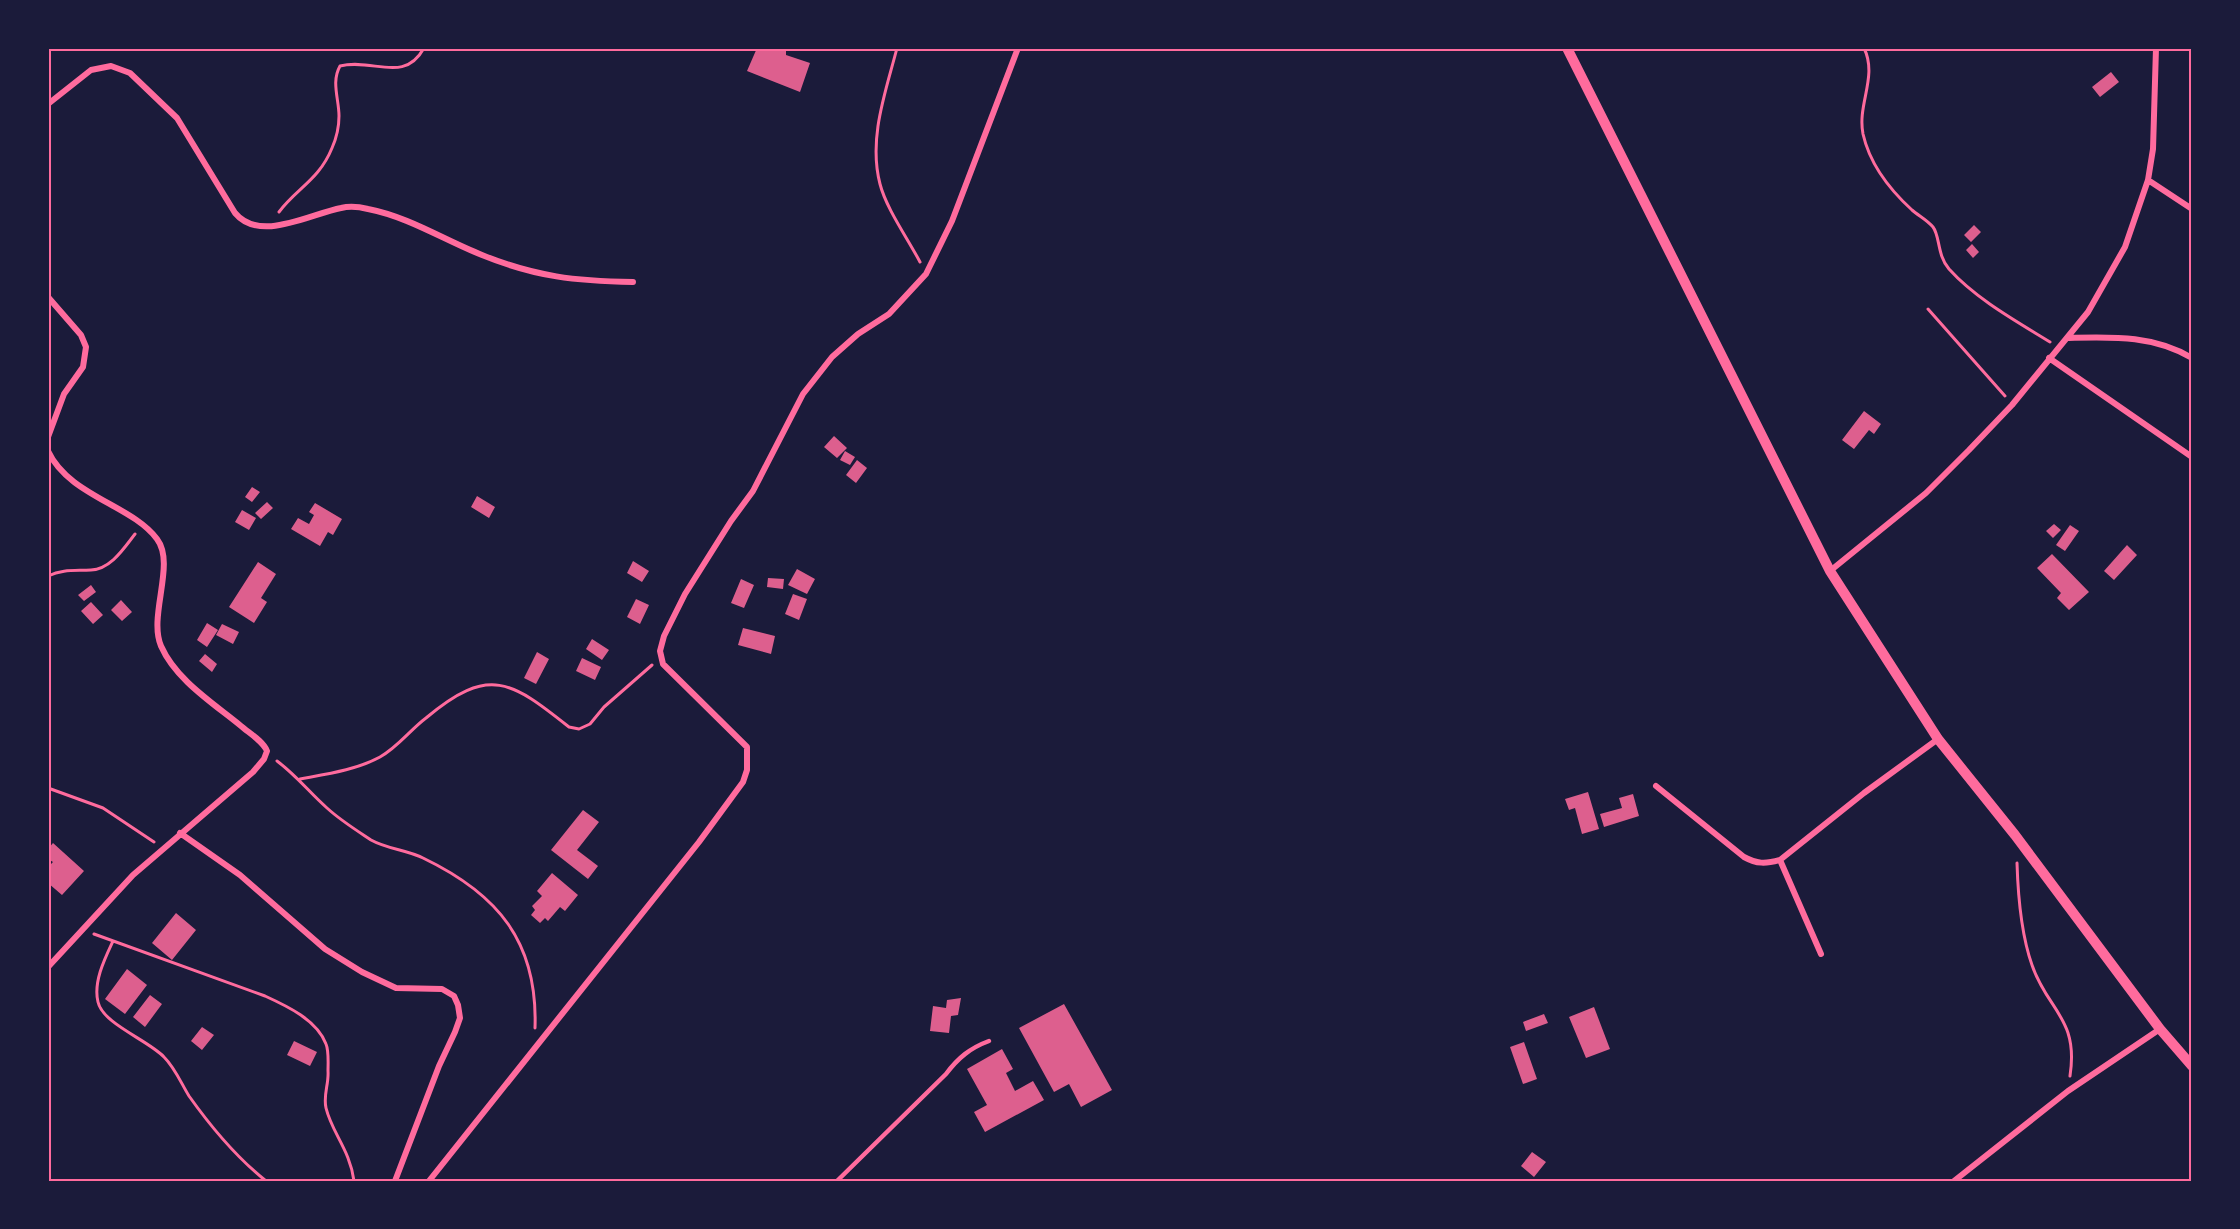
<svg xmlns="http://www.w3.org/2000/svg" width="2240" height="1229" font-family="Rubik,sans-serif">
  <rect width="100%" height="100%" fill="#1b1b3a"/>
  <path fill="#dd5f8e" d="M757,48h29v7l24,8 -10,29 -53,-21z
    M2111,72l8,10 -19,15 -8,-10z
    M1974,225l7,7 -10,10 -7,-7z
    M1972,244l7,8 -6,6 -7,-8z
    M1864,411l17,13 -7,10 -5,-4 -15,19 -12,-9z
    M834,436l13,12 -10,10 -13,-11z
    M845,451l10,6 -5,8 -10,-5z
    M857,460l10,8 -11,15 -10,-8z
    M252,487l8,5 -8,10 -7,-5z
    M477,496l18,11 -6,11 -18,-11z
    M267,502l6,6 -12,11 -6,-6z
    M315,503l27,16 -9,16 -5,-3 -8,14 -29,-17 7,-11 11,6 5,-9 -5,-3z
    M242,510l14,8 -7,12 -14,-8z
    M2054,524l7,6 -8,8 -7,-7z
    M2070,525l9,6 -14,20 -9,-6z
    M2127,545l10,10 -23,25 -10,-9z
    M2052,554l37,38 -20,18 -12,-12 4,-5 -24,-25z
    M633,561l16,10 -7,11 -15,-9z
    M258,562l18,12 -15,24 6,4 -13,21 -25,-16z
    M797,569l18,10 -8,15 -19,-9z
    M768,578l16,1 -1,10 -16,-2z
    M741,579l13,6 -10,23 -13,-5z
    M91,585l5,7 -12,9 -6,-6z
    M793,594l14,5 -8,21 -14,-6z
    M636,599l13,6 -9,19 -13,-7z
    M121,600l11,12 -10,9 -11,-11z
    M91,602l12,13 -10,9 -12,-13z
    M207,623l11,7 -11,17 -10,-7z
    M222,624l17,8 -6,12 -17,-9z
    M743,628l32,8 -4,18 -33,-9z
    M592,639l17,11 -7,10 -16,-11z
    M537,652l12,7 -13,25 -12,-6z
    M205,654l12,10 -5,8 -13,-11z
    M582,658l19,9 -6,13 -19,-9z
    M1588,792l11,37 -17,5 -7,-26 -6,2 -4,-11z
    M1633,794l6,22 -35,11 -4,-13 22,-6 -3,-10z
    M583,810l16,12 -22,28 21,16 -10,13 -37,-29z
    M53,843l31,28 -22,24 -14,-12v-16l5,-5 -5,-3v-10z
    M552,873l26,22 -13,16 -5,-4 -12,14 -3,-3 -5,5 -9,-8 4,-5 -3,-4 10,-10 -5,-5z
    M176,913l20,17 -24,30 -20,-17z
    M127,969l20,16 -22,29 -20,-15z
    M150,995l12,9 -17,23 -12,-10z
    M961,998l-3,17 -7,1 -2,17 -19,-2 3,-25 13,2 1,-8z
    M1064,1004l48,86 -31,17 -12,-23 -15,8 -35,-64z
    M1594,1007l16,42 -24,9 -17,-41z
    M1544,1014l4,9 -22,8 -3,-9z
    M202,1027l12,8 -12,15 -11,-9z
    M294,1041l23,11 -7,14 -23,-11z
    M1524,1042l13,37 -14,5 -13,-37z
    M1002,1049l11,20 -7,4 9,18 18,-10 11,19 -59,32 -11,-20 13,-7 -20,-36z
    M1532,1152l14,10 -12,15 -13,-11z"/>
  <g fill="none" stroke-linecap="round" stroke-linejoin="round">
    <path stroke="#ff6b9d" stroke-width="3" d="M897,48c-11,43 -29,90 -17,136 6,24 28,55 40,78
      M1864,48c14,29 -7,56 -1,86 7,31 26,55 49,76 7,6 15,10 21,17 7,9 4,28 16,42 27,30 67,52 101,73
      M279,212c18,-24 40,-32 53,-64 4,-9 7,-22 7,-32 0,-17 -8,-34 1,-50 34,-8 64,18 84,-18
      M1928,309l77,87
      M48,576c15,-7 27,-5 43,-6 20,-1 33,-22 44,-36
      M277,761c19,14 32,31 50,47 13,12 29,22 44,32 16,9 36,10 52,18 75,36 115,84 112,170
      M300,779c27,-5 56,-9 80,-22 18,-10 30,-27 46,-39 63,-53 85,-37 143,9l10,2 11,-5 14,-17 48,-42
      M48,788l55,20 51,34
      M2017,863c1,33 4,71 15,102 15,45 47,53 38,111
      M94,934l171,62c22,10 52,24 61,48 3,7 2,20 2,27 1,13 -5,24 -2,37 6,25 24,42 28,73
      M113,941c-8,17 -20,41 -15,61 5,22 50,38 66,55 11,11 17,26 25,39 22,31 47,61 77,85"/>
    <path stroke="#ff6b9d" stroke-width="4.5" d="M837,1181l109,-107c12,-16 24,-26 43,-33"/>
    <path stroke="#ff6b9d" stroke-width="6" d="M48,104l43,-34 20,-4 19,7 47,45 58,95c25,30 75,1 106,-5 8,-2 19,-1 27,1 41,8 76,31 114,46 54,22 94,26 151,27
      M2148,180l44,29
      M48,297l33,38 5,12 -3,20 -19,27 -16,43
      M2069,338c44,-1 84,-3 123,20
      M2049,358l143,99
      M48,451c21,45 84,54 109,88 19,25 -9,77 4,107 15,34 52,57 80,80 8,7 22,15 26,25l-3,8 -11,13 -120,103 -85,92
      M1830,571l96,-78 43,-43 43,-45 76,-93 37,-65 23,-67 5,-31 3,-101
      M1656,786l88,71c13,7 21,7 36,3l84,-67 74,-54
      M180,833l60,42 85,74 37,23 34,16 46,1 12,7 4,9 2,13 -5,14 -16,34 -44,115
      M1780,860l41,94
      M429,1181l270,-339 44,-60 4,-12v-23l-84,-83 -3,-13 4,-15 21,-42 46,-73 22,-30 50,-97 29,-37 26,-23 31,-20 37,-40 26,-53 66,-173
      M1954,1181l114,-90 92,-62"/>
    <path stroke="#ff6b9d" stroke-width="10" d="M1567,48l263,523 108,168 77,96 145,194 32,37"/>
  </g>
  <rect width="2240" height="1229" fill="none" stroke="#1b1b3a" stroke-width="99"/>
  <rect x="50" y="50" width="2140" height="1130" fill="none" stroke="#ff6b9d" stroke-width="2"/>
</svg>
